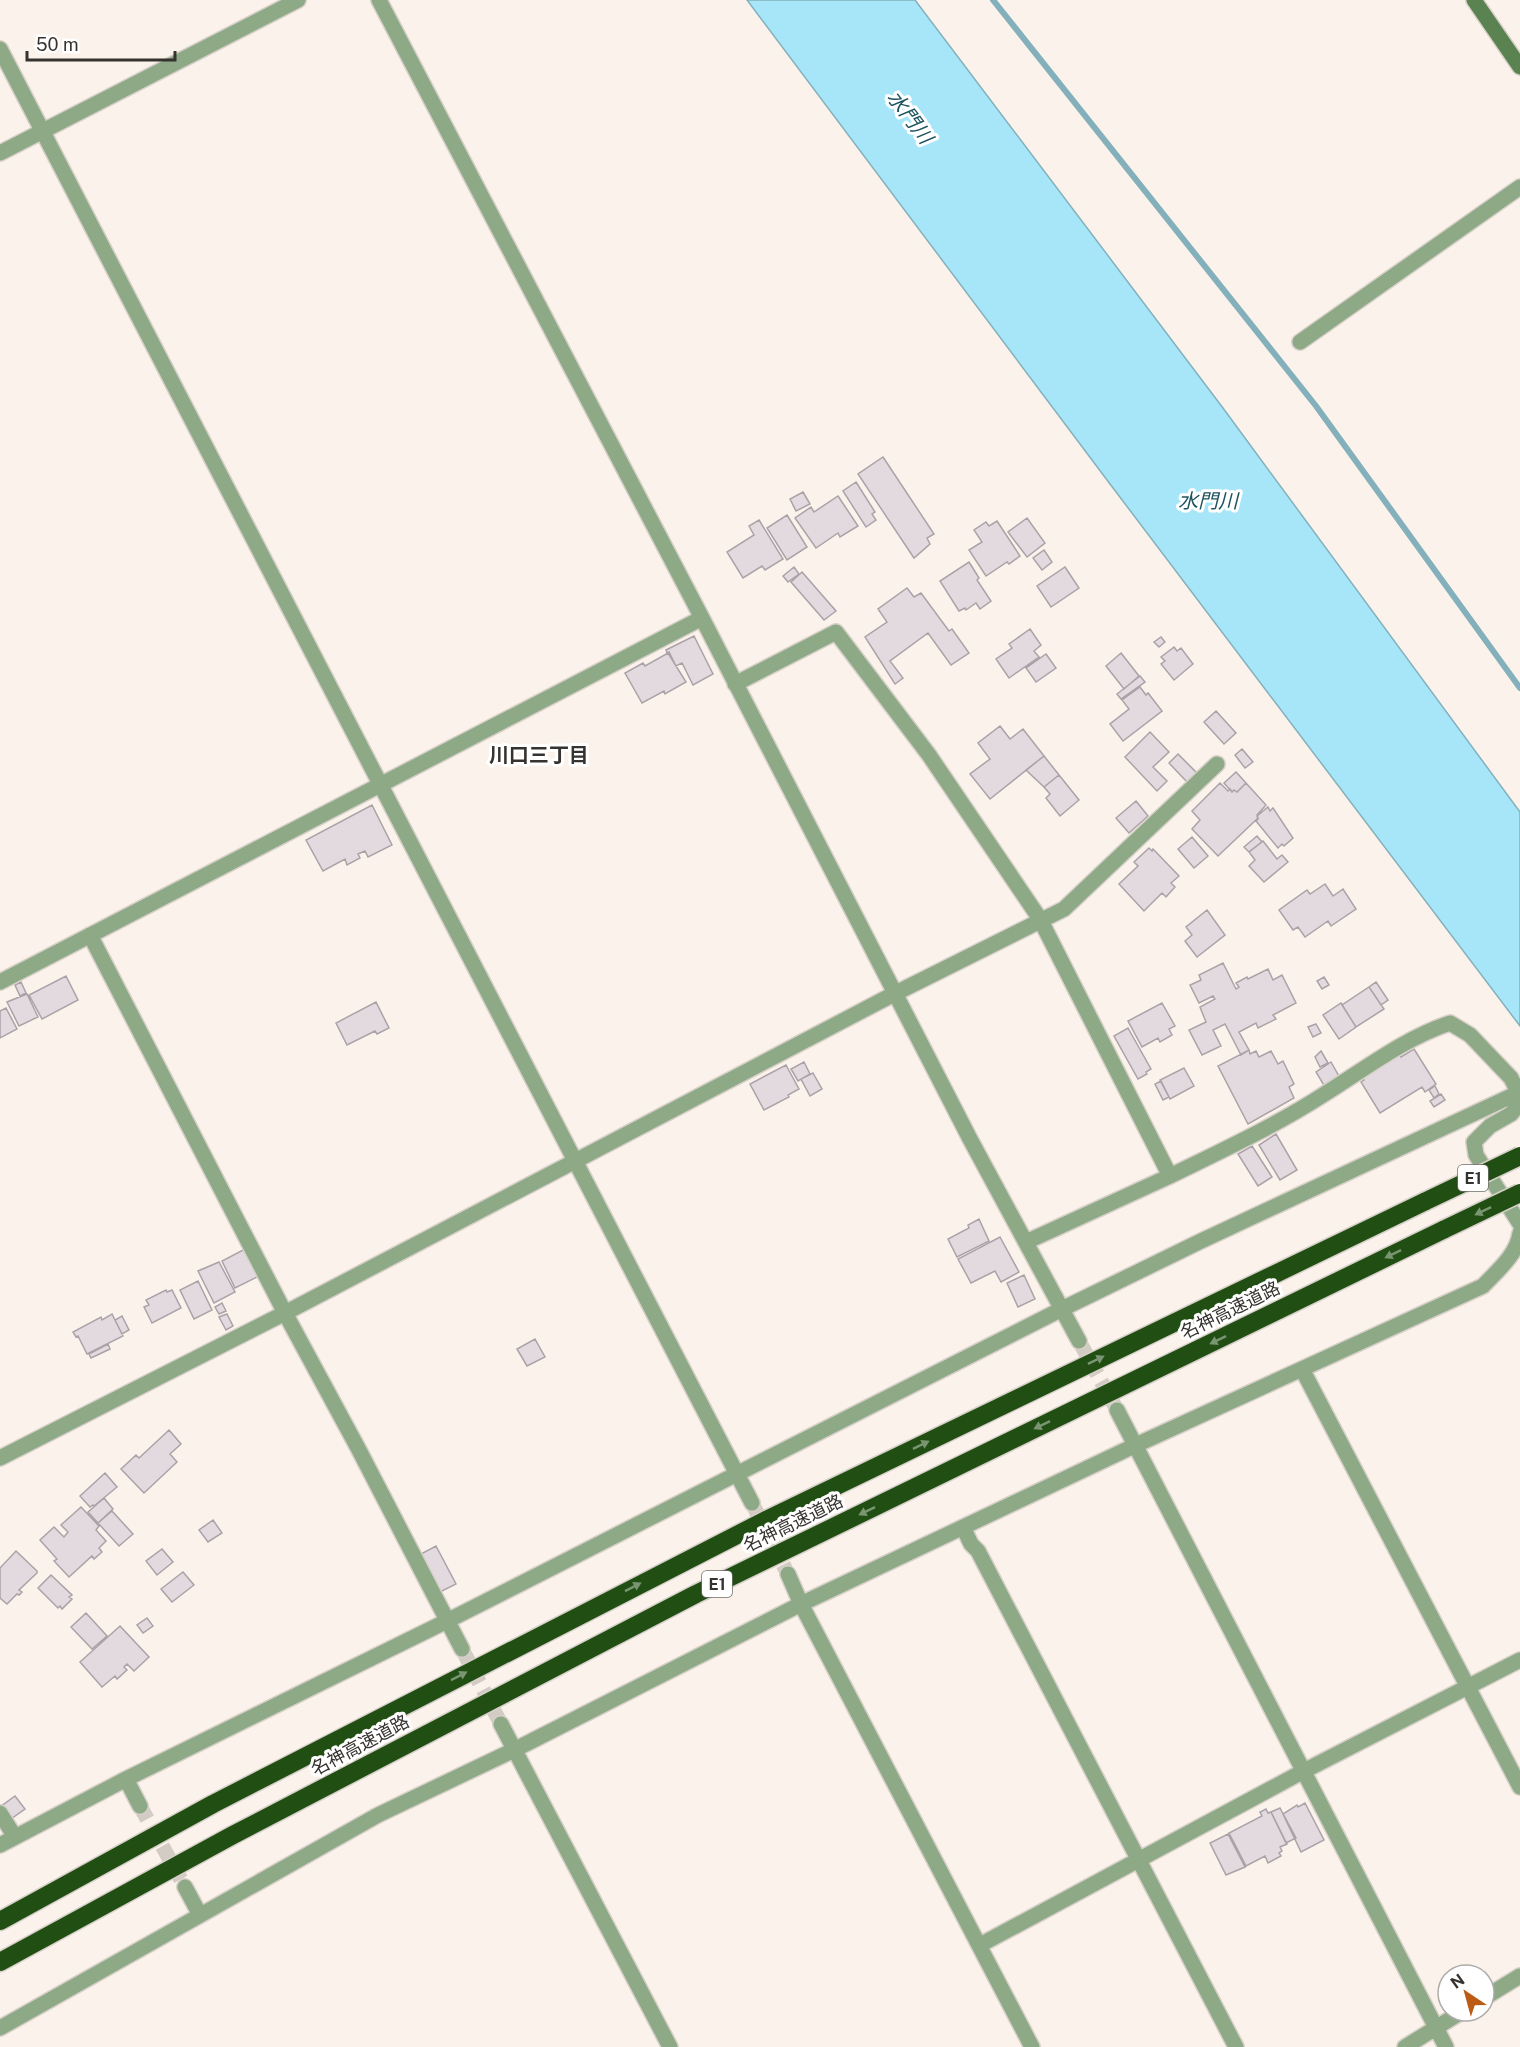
<svg xmlns="http://www.w3.org/2000/svg" width="1520" height="2047" font-family="'Public Sans','Noto Sans JP',sans-serif">
  <rect width="100%" height="100%" fill="#fbf3eb"/>
  <path fill="#a6e6f8" stroke="#84b0bc" stroke-width="1.5" d="M747,0h168l308,408 297,404v214l-410,-542z"/>
  <g fill="none" stroke-linecap="round" stroke-linejoin="round">
    <path stroke="#84b0bc" stroke-width="6" d="M993,0l323,406 204,282"/>
  </g>
  <path fill="#e3dae0" stroke="#aba2a8" stroke-width="1.5" d="M883,457l51,77 -7,4 3,6 -16,14 -56,-84z
    M856,482l19,30 -3,2 4,6 -10,7 -23,-36z
    M803,492l7,12 -14,7 -6,-12z
    M838,496l20,30 -18,11 -2,-4 -22,15 -21,-30 16,-11 3,5z
    M787,515l20,32 -20,13 -20,-32z
    M1027,518l18,25 -18,14 -19,-25z
    M759,520l24,39 -18,11 -3,-4 -19,12 -16,-26 27,-17 -5,-9z
    M997,521l23,35 -11,8 -2,-2 -21,14 -17,-26 13,-8 -8,-12 12,-8 3,4z
    M1044,550l8,12 -10,8 -9,-12z
    M969,562l10,16 -2,2 14,21 -11,8 -4,-6 -10,7 -1,-2 -6,3 -19,-30z
    M794,567l5,7 -11,8 -5,-6z
    M1065,567l14,21 -28,19 -14,-21z
    M802,572l34,39 -12,9 -33,-38z
    M907,588l7,9 7,-4 28,38 3,-2 17,24 -18,12 -23,-32 -38,28 13,17 -8,6 -30,-47 22,-15 -9,-13z
    M1030,629l11,16 -7,6 5,6 -30,21 -13,-19 16,-11 -3,-4z
    M694,636l19,38 -20,11 -11,-22 -6,3 -7,-14 -2,1 -1,-3z
    M1161,637l4,5 -6,5 -5,-5z
    M1174,647l3,4 4,-3 12,16 -19,16 -13,-16 4,-3 -4,-4z
    M668,653l18,29 -21,12 -1,-3 -22,12 -17,-30 18,-10 2,3z
    M1121,653l18,23 -15,13 -18,-23z
    M1046,654l10,14 -20,14 -10,-14z
    M1140,676l5,6 -24,17 -4,-5z
    M1140,687l6,8 2,-2 14,18 -39,30 -13,-17 19,-15 -7,-9z
    M1216,711l20,22 -12,11 -20,-22z
    M1000,726l10,13 13,-10 21,27 -54,43 -20,-25 20,-15 -12,-16z
    M1150,732l19,20 -16,15 14,14 -10,10 -32,-34z
    M1242,749l11,13 -8,6 -10,-13z
    M1178,754l19,19 -10,9 -18,-19z
    M1044,756l15,19 -15,12 -18,-17z
    M1236,772l10,11 -9,9 -3,-2 -2,2 -8,-9z
    M1059,775l20,25 -19,16 -14,-18 4,-4 -6,-7z
    M1220,783l8,8 2,-2 2,3 2,-2 3,2 9,-9 20,22 -9,10 1,3 -40,38 -26,-27 8,-9 -8,-9z
    M1136,801l12,15 -19,17 -13,-15z
    M372,805l20,40 -24,12 -3,-6 -7,3 2,4 -13,7 -2,-6 -22,12 -17,-31z
    M1268,807l2,4 3,-3 20,30 -9,8 -2,-2 -4,4 -22,-27 2,-2 -1,-3z
    M1257,836l5,6 -13,10 -5,-5z
    M1192,837l16,19 -14,12 -16,-19z
    M1263,841l14,18 5,-4 6,7 -24,20 -15,-16 6,-6 -6,-8z
    M1149,848l3,3 1,-2 26,27 -8,7 4,4 -9,10 -4,-4 -18,18 -25,-27 19,-18 -4,-4z
    M1325,884l8,12 10,-7 13,20 -25,17 -3,-5 -23,16 -7,-10 -5,3 -14,-20 28,-20 3,4z
    M1207,910l18,25 -28,22 -12,-16 7,-6 -6,-8z
    M1223,963l13,26 3,-2 -3,-4 11,-6 1,2 20,-10 5,11 9,-5 14,28 -23,12 3,4 -18,9 -2,-5 -17,9 10,18 -8,5 -16,-31 -12,6 8,16 -19,9 -13,-25 17,-8 -6,-15 15,-8 -2,-3 -14,7 -9,-18 11,-5 -2,-5z
    M66,976l12,24 -36,19 -13,-24z
    M1324,977l5,8 -7,4 -5,-8z
    M21,982l5,11 -6,3 -5,-11z
    M1376,982l12,18 -7,5 -12,-18z
    M1369,987l15,22 -28,18 -14,-22z
    M27,994l11,23 -19,9 -12,-24z
    M376,1002l13,26 -12,6 -2,-3 -28,14 -11,-22z
    M1162,1003l13,23 -6,3 3,6 -12,7 -2,-4 -16,9 -14,-26z
    M1341,1003l15,24 -17,12 -16,-24z
    M6,1008l11,21 -17,9v-27z
    M1316,1024l5,9 -8,4 -5,-10z
    M1128,1028l23,41 -5,3 1,2 -9,5 -24,-43z
    M1414,1049l22,35 -11,8 -3,-5 -42,26 -19,-31 3,-2 -3,-4 38,-22 2,3z
    M1249,1050l1,4 6,-3 3,6 12,-6 7,13 5,-3 11,23 -5,3 5,11 -46,26 -30,-58z
    M1321,1051l7,12 -8,4 -5,-10z
    M804,1062l6,12 -12,7 -7,-12z
    M1331,1062l9,16 -15,9 -9,-15z
    M786,1065l13,24 -11,6 1,2 -25,13 -14,-26z
    M1184,1068l10,18 -24,13 -10,-19z
    M813,1073l9,16 -12,7 -9,-17z
    M1161,1081l8,16 -6,3 -8,-16z
    M1435,1086l4,8 -5,4 -5,-8z
    M1441,1094l4,6 -11,7 -4,-6z
    M1276,1134l21,36 -17,10 -21,-35z
    M1252,1146l20,31 -14,9 -20,-32z
    M979,1219l10,22 -32,16 -9,-18 21,-11 -1,-3z
    M1000,1237l19,35 -18,10 -6,-11 -24,12 -13,-24z
    M245,1249l14,27 -24,12 -13,-27z
    M219,1262l16,30 -21,11 -16,-32z
    M1024,1275l11,24 -17,8 -11,-24z
    M198,1281l14,29 -18,9 -14,-29z
    M166,1290l1,2 5,-2 9,18 -29,15 -8,-16 5,-2 -3,-5z
    M222,1303l4,8 -7,3 -4,-7z
    M112,1314l11,22 -36,18 -9,-18 -2,1 -3,-5 28,-15 1,3z
    M227,1314l6,12 -7,4 -7,-13z
    M122,1316l7,14 -7,4 -7,-14z
    M535,1339l10,18 -18,9 -10,-17z
    M108,1344l2,5 -19,9 -2,-4z
    M169,1430l12,14 -11,10 7,8 -33,31 -23,-24 15,-14 3,3z
    M105,1473l12,14 -23,19 -1,-1 -3,2 -10,-11z
    M104,1498l9,11 -15,14 -10,-11z
    M81,1507l18,19 -3,4 10,11 -7,7 3,4 -8,7 -2,-3 -23,21 -15,-16 3,-2 -17,-19 14,-13 10,10 4,-5 -7,-7z
    M112,1511l21,23 -14,12 -21,-23z
    M213,1520l9,13 -14,9 -9,-12z
    M436,1546l20,38 -18,9 -19,-38z
    M162,1549l11,13 -16,13 -11,-14z
    M16,1551l21,20v2l-18,17 3,2 -3,3 -2,-1 -10,10 -7,-6v-30z
    M183,1572l11,13 -22,17 -11,-13z
    M51,1575l21,20 -3,2 3,2 -10,10 -2,-3 -2,2 -20,-20z
    M86,1613l21,23 -15,13 -21,-22z
    M147,1618l6,8 -10,7 -6,-8z
    M120,1626l29,31 -15,14 -7,-7 -3,3 3,3 -10,9 -2,-3 -13,11 -22,-25z
    M15,1796l10,13 -17,12 -8,-14z
    M1305,1803l19,37 -23,12 -18,-38 14,-9 1,2z
    M1280,1808l16,30 -10,5 -15,-31z
    M1266,1809l2,4 3,-1 16,32 -7,3 2,4 -3,2 2,3 -13,7 -3,-7 -19,10 -17,-33 33,-17 -2,-4z
    M1228,1834l17,33 -19,8 -16,-32z"/>
  <g fill="none" stroke-linecap="round" stroke-linejoin="round">
    <path stroke="#d3ccc5" stroke-width="15" stroke-dasharray="15 8" stroke-linecap="butt" d="M1079,1341l38,69
      M752,1503l36,71
      M462,1649l39,75
      M140,1806l45,81"/>
    <defs>
      <path id="street" d="M379,0l323,618 268,521 109,202
        M0,49l752,1454
        M0,153l298,-153
        M1300,342l220,-155
        M735,684l101,-52 93,123 111,164 130,257 -144,66
        M90,935l195,378 74,137 103,199
        M0,982l702,-364
        M1520,1103l-9,11 -21,12 -16,16 2,13 44,69
        M1170,1176c51,-25 105,-50 153,-81 42,-26 80,-56 127,-72l20,12 41,43 9,18
        M1302,1369l218,418
        M1117,1410l329,637
        M0,1458l285,-145 609,-319 170,-85 153,-145
        M963,1527l8,17 7,7 258,496
        M788,1574l13,30 231,443
        M501,1724l169,323
        M126,1779l14,27
        M0,1813l15,24
        M0,1845l126,-66 321,-158 615,-312 139,-68 319,-149
        M185,1887l15,28
        M980,1945l322,-173 218,-112
        M1484,1998l36,-22
        M0,2028l378,-213 136,-65 287,-146 335,-159 347,-159c14,-15 34,-31 37,-53
        M1405,2047l58,-36"/>
      <path id="secondary" d="M1474,0l46,67"/>
      <path id="highway" d="M0,1921l213,-117 555,-285 658,-318
        M0,1962l233,-127 463,-241 749,-365"/>
    </defs>
    <use href="#street" stroke="#d7d0c9" stroke-width="18"/>
    <use href="#secondary" stroke="#d7d0c9" stroke-width="18"/>
    <use href="#highway" stroke="#d7d0c9" stroke-width="21"/>
    <use href="#street" stroke="#8da986" stroke-width="15"/>
    <use href="#secondary" stroke="#5b8351" stroke-width="15"/>
    <use href="#highway" stroke="#204e13" stroke-width="18"/>
    <defs>
      <path id="highway-bridge" d="M1426,1201l94,-45
        M1445,1229l75,-36"/>
    </defs>
    <use href="#highway-bridge" stroke="#d7d0c9" stroke-width="21" stroke-linecap="butt"/>
    <use href="#highway-bridge" stroke="#204e13" stroke-width="18"/>
  </g>
  <defs><path id="oneway-solid" d="M-6-.8H1V-3.2L6.5 0L1 3.2V.8H-6Z" transform="scale(1.5)"/></defs>
  <g fill="#799571">
    <use href="#oneway-solid" transform="translate(1483 1211) rotate(154)"/>
    <use href="#oneway-solid" transform="translate(1393 1254) rotate(154)"/>
    <use href="#oneway-solid" transform="translate(1218 1340) rotate(154)"/>
    <use href="#oneway-solid" transform="translate(1096 1360) rotate(-26)"/>
    <use href="#oneway-solid" transform="translate(1042 1425) rotate(154)"/>
    <use href="#oneway-solid" transform="translate(921 1445) rotate(-26)"/>
    <use href="#oneway-solid" transform="translate(867 1511) rotate(154)"/>
    <use href="#oneway-solid" transform="translate(633 1587) rotate(-27)"/>
    <use href="#oneway-solid" transform="translate(459 1676) rotate(-27)"/>
  </g>
  <g text-anchor="middle" dominant-baseline="central" stroke-width="6" stroke-linejoin="round" paint-order="stroke">
    <g fill="#fff" stroke="#72706d" stroke-width="1.5">
      <rect x="1458" y="1165" width="30" height="26" rx="4.5"/>
      <rect x="702" y="1571" width="30" height="26" rx="4.5"/>
    </g>
    <g font-size="16" font-weight="bold" fill="#35322f">
      <text x="1473" y="1178">E1</text>
      <text x="717" y="1584">E1</text>
    </g>
    <g font-size="18" fill="#35322f" stroke="#fff">
      <text transform="translate(1230 1310) rotate(-26)">名神高速道路</text>
      <text transform="translate(793 1523) rotate(-26)">名神高速道路</text>
      <text transform="translate(360 1745) rotate(-28)">名神高速道路</text>
    </g>
    <g font-size="20" font-style="italic" fill="#1d535f" stroke="#fff">
      <text transform="translate(910 117) rotate(53)">水門川</text>
      <text x="1208" y="501">水門川</text>
    </g>
    <g font-size="20" font-weight="bold" fill="#35322f" stroke="#fff">
      <text x="539" y="755">川口三丁目</text>
    </g>
  </g>
  <g transform="translate(1466 1993) rotate(324)"><circle r="28" fill="#ffffff" stroke="#aeadac" stroke-width="1.5"/>
  <path d="M0-4.5L10 22L0 15L-10 22Z" fill="#bb5b14"/>
  <text y="-9" font-size="16" font-weight="bold" text-anchor="middle" fill="#35322f">N</text>
  </g>
  <path d="M27 51v9h148v-9" fill="none" stroke="#35322f" stroke-width="3"/>
  <text x="36" y="51" font-size="18" fill="#35322f" stroke="#ffffff" stroke-width="4.5" paint-order="stroke">50 m</text>
</svg>
